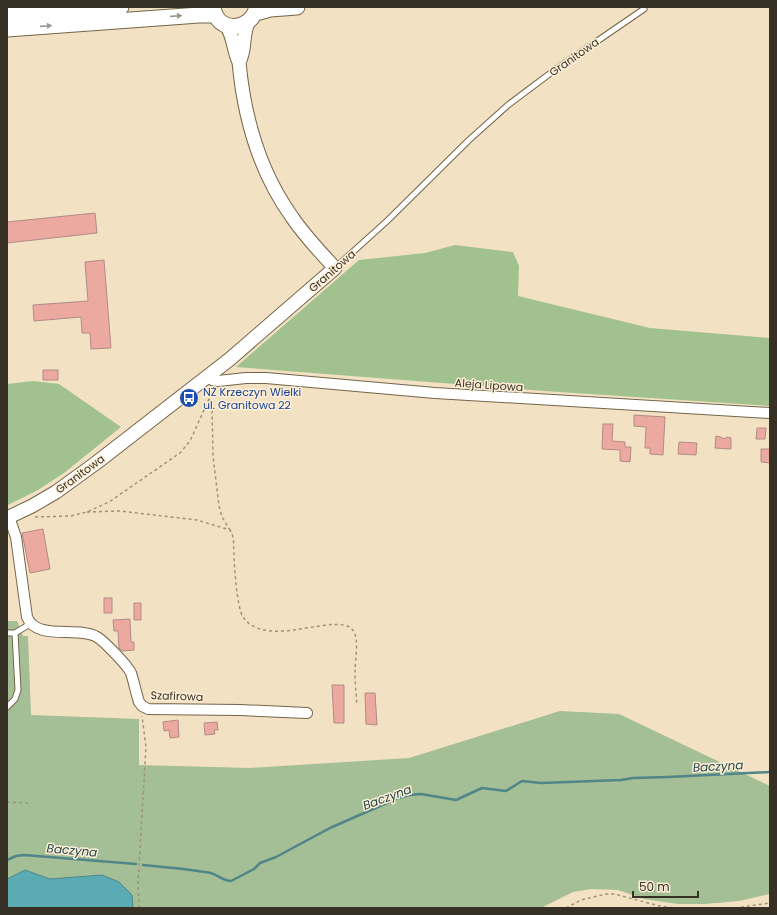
<svg xmlns="http://www.w3.org/2000/svg" width="777" height="915" font-family="Poppins,sans-serif">
  <rect width="100%" height="100%" fill="#f3e1c3"/>
  <path fill="#a4be95" d="M7,621h10l6,15h5l3,79 108,4v46l111,3 159,-10 151,-47 59,3 151,72v108l-31,7 -34,3h-27l-34,-5 -26,-9 -27,-1 -18,3 -32,16h-534z"/>
  <path fill="#a1c28f" d="M455,245l58,7 6,14 -1,30 132,32 120,10v68l-226,-15 -308,-24 123,-107 66,-7z
    M33,381l26,3 62,43 -57,46 -26,17 -30,15 -1,-121z"/>
  <path fill="#5babb4" stroke="#508689" d="M25,870l25,9 52,-4 17,7 13,13 1,13h-126v-29z"/>
  <g fill="none" stroke-linecap="round" stroke-linejoin="round">
    <path stroke="#508689" stroke-width="2.5" d="M7,860l9,-4 8,-1 112,9
      M143,865c22,2 46,4 68,8 7,2 13,8 20,8l23,-12 6,-6 16,-6 54,-29 66,-29 13,-4 12,-1 35,6 26,-12 24,3 16,-10 19,2 80,-3 12,-2 35,-1 102,-5"/>
  </g>
  <path fill="#eba99f" stroke="#b18c87" d="M95,213l2,20 -90,10v-21z
    M104,260l7,88 -20,1 -1,-16h-8l-1,-16 -47,4 -1,-16 55,-4 -3,-39z
    M43,370h15v10h-15z
    M634,415l31,2 -2,38 -13,-1v-6h-5l1,-21 -12,-1z
    M603,424h10l-1,17 13,1v5h6l-1,15 -10,-1v-11l-18,-1z
    M757,428h9l-1,11h-9z
    M716,436l5,1 3,2 3,-2 4,1v11l-16,-1z
    M679,442l18,1 -1,12 -18,-1z
    M761,449h9v14l-9,-1z
    M43,529l7,40 -20,4 -8,-40z
    M104,598h8v15h-8z
    M134,603h7v17h-7z
    M130,619l1,23h3v8l-12,1 -3,-3 -1,-17h-4l-1,-11z
    M332,685h12v38h-10z
    M365,693h10l2,32 -11,-1z
    M178,720l1,17 -9,1 -1,-8 -5,1 -1,-9z
    M217,722l1,8h-4l1,4 -10,1 -1,-12z"/>
  <g fill="none" stroke-linecap="round" stroke-linejoin="round">
    <defs>
      <path id="service" d="M335,268l52,-47 82,-81 39,-35 44,-33 92,-63
        M7,633h8
        M7,707l8,-8 3,-9 -3,-57 15,-9"/>
      <path id="minor" d="M208,377l4,3 6,1 28,-3h20l169,15 335,20
        M9,517l7,20 11,80c9,24 51,9 70,20 7,4 31,29 34,36 3,9 5,20 8,29l3,4 6,3 92,1 67,3"/>
      <path id="tertiary" d="M239,62c7,-12 3,-27 9,-39
        M7,518l25,-12 24,-14 40,-29 134,-104 105,-91c-15,-16 -31,-33 -43,-51 -33,-46 -48,-100 -53,-155 -6,-12 -5,-26 -13,-37"/>
      <path id="secondary" d="M213,7c4,27 38,25 44,0
        M256,13l14,-4 27,-2
        M7,15l114,-8
        M7,29l192,-14h16"/>
    </defs>
    <use href="#service" stroke="#746549" stroke-width="7"/>
    <use href="#minor" stroke="#746549" stroke-width="12"/>
    <use href="#tertiary" stroke="#746549" stroke-width="15"/>
    <use href="#secondary" stroke="#746549" stroke-width="17"/>
    <path stroke="#9f927c" stroke-width="1.5" stroke-dasharray="3 3" stroke-linecap="butt" d="M209,399l3,10 1,47 6,50 3,11 8,13
      M87,512l33,-1 77,9 33,10c5,8 3,15 4,23 0,12 3,55 9,64 24,35 99,-9 111,15 5,9 1,28 1,39 0,11 1,23 2,34
      M35,517l36,-1 16,-4 22,-10 71,-49 10,-12 19,-42 -3,-9
      M7,802l23,1
      M139,908l-1,-26 8,-135 -4,-31
      M566,908l15,-8 25,-6h8l46,12 14,2
      M735,908l35,-5"/>
    <use href="#service" stroke="#fff" stroke-width="5"/>
    <use href="#minor" stroke="#fff" stroke-width="10"/>
    <use href="#tertiary" stroke="#fff" stroke-width="13"/>
    <use href="#secondary" stroke="#fff" stroke-width="15"/>
  </g>
  <defs><path id="oneway-solid" d="M-6-.8H1V-3.2L6.5 0L1 3.2V.8H-6Z"/></defs>
  <g fill="#9b9892">
    <use href="#oneway-solid" transform="translate(176 16) rotate(-4)"/>
    <use href="#oneway-solid" transform="translate(46 26) rotate(-4)"/>
  </g>
  <defs>
    <symbol id="bus-disc" viewBox="-11 -11 22 22"><circle r="9.5" fill="#1a4fb4" stroke="#fdefd6"/><path d="M-5-6H5V4H4V6H2V4H-2V6H-4V4H-5ZM-3.5-4V0h7V-4ZM-3.5 1.2v1.5H-2V1.2ZM2 1.2v1.5H3.5V1.2Z" fill="#fff"/></symbol>
  </defs>
  <g fill-rule="evenodd">
    <use href="#bus-disc" x="178" y="387" width="22" height="22"/>
  </g>
  <g text-anchor="middle" dominant-baseline="central" stroke-width="3" stroke-linejoin="round" paint-order="stroke">
    <g font-size="11" fill="#373024" stroke="#fdefd6">
      <text transform="translate(574 57) rotate(-35)">Granitowa</text>
      <text transform="translate(332 271) rotate(-41)">Granitowa</text>
      <text transform="translate(489 385) rotate(4)">Aleja Lipowa</text>
      <text transform="translate(80 474) rotate(-36)">Granitowa</text>
      <text transform="translate(177 696) rotate(2)">Szafirowa</text>
    </g>
    <g font-size="11" fill="#164399" stroke="#fdefd6" text-anchor="start">
      <text x="203" y="392">NŻ Krzeczyn Wielki<tspan x="203" dy="13">ul. Granitowa 22</tspan></text>
    </g>
    <g font-size="12" font-style="italic" fill="#20464b" stroke="#fdefd6">
      <text transform="translate(718 766) rotate(-3)">Baczyna</text>
      <text transform="translate(387 797) rotate(-20)">Baczyna</text>
      <text transform="translate(72 850) rotate(5)">Baczyna</text>
    </g>
  </g>
  <rect width="777" height="915" fill="none" stroke="#373024" stroke-width="16"/>
  <path d="M633 891v6h65v-6" fill="none" stroke="#373024" stroke-width="2"/>
  <text x="639" y="891" font-size="12" fill="#373024" stroke="#fdefd6" stroke-width="3" paint-order="stroke">50 m</text>
</svg>
